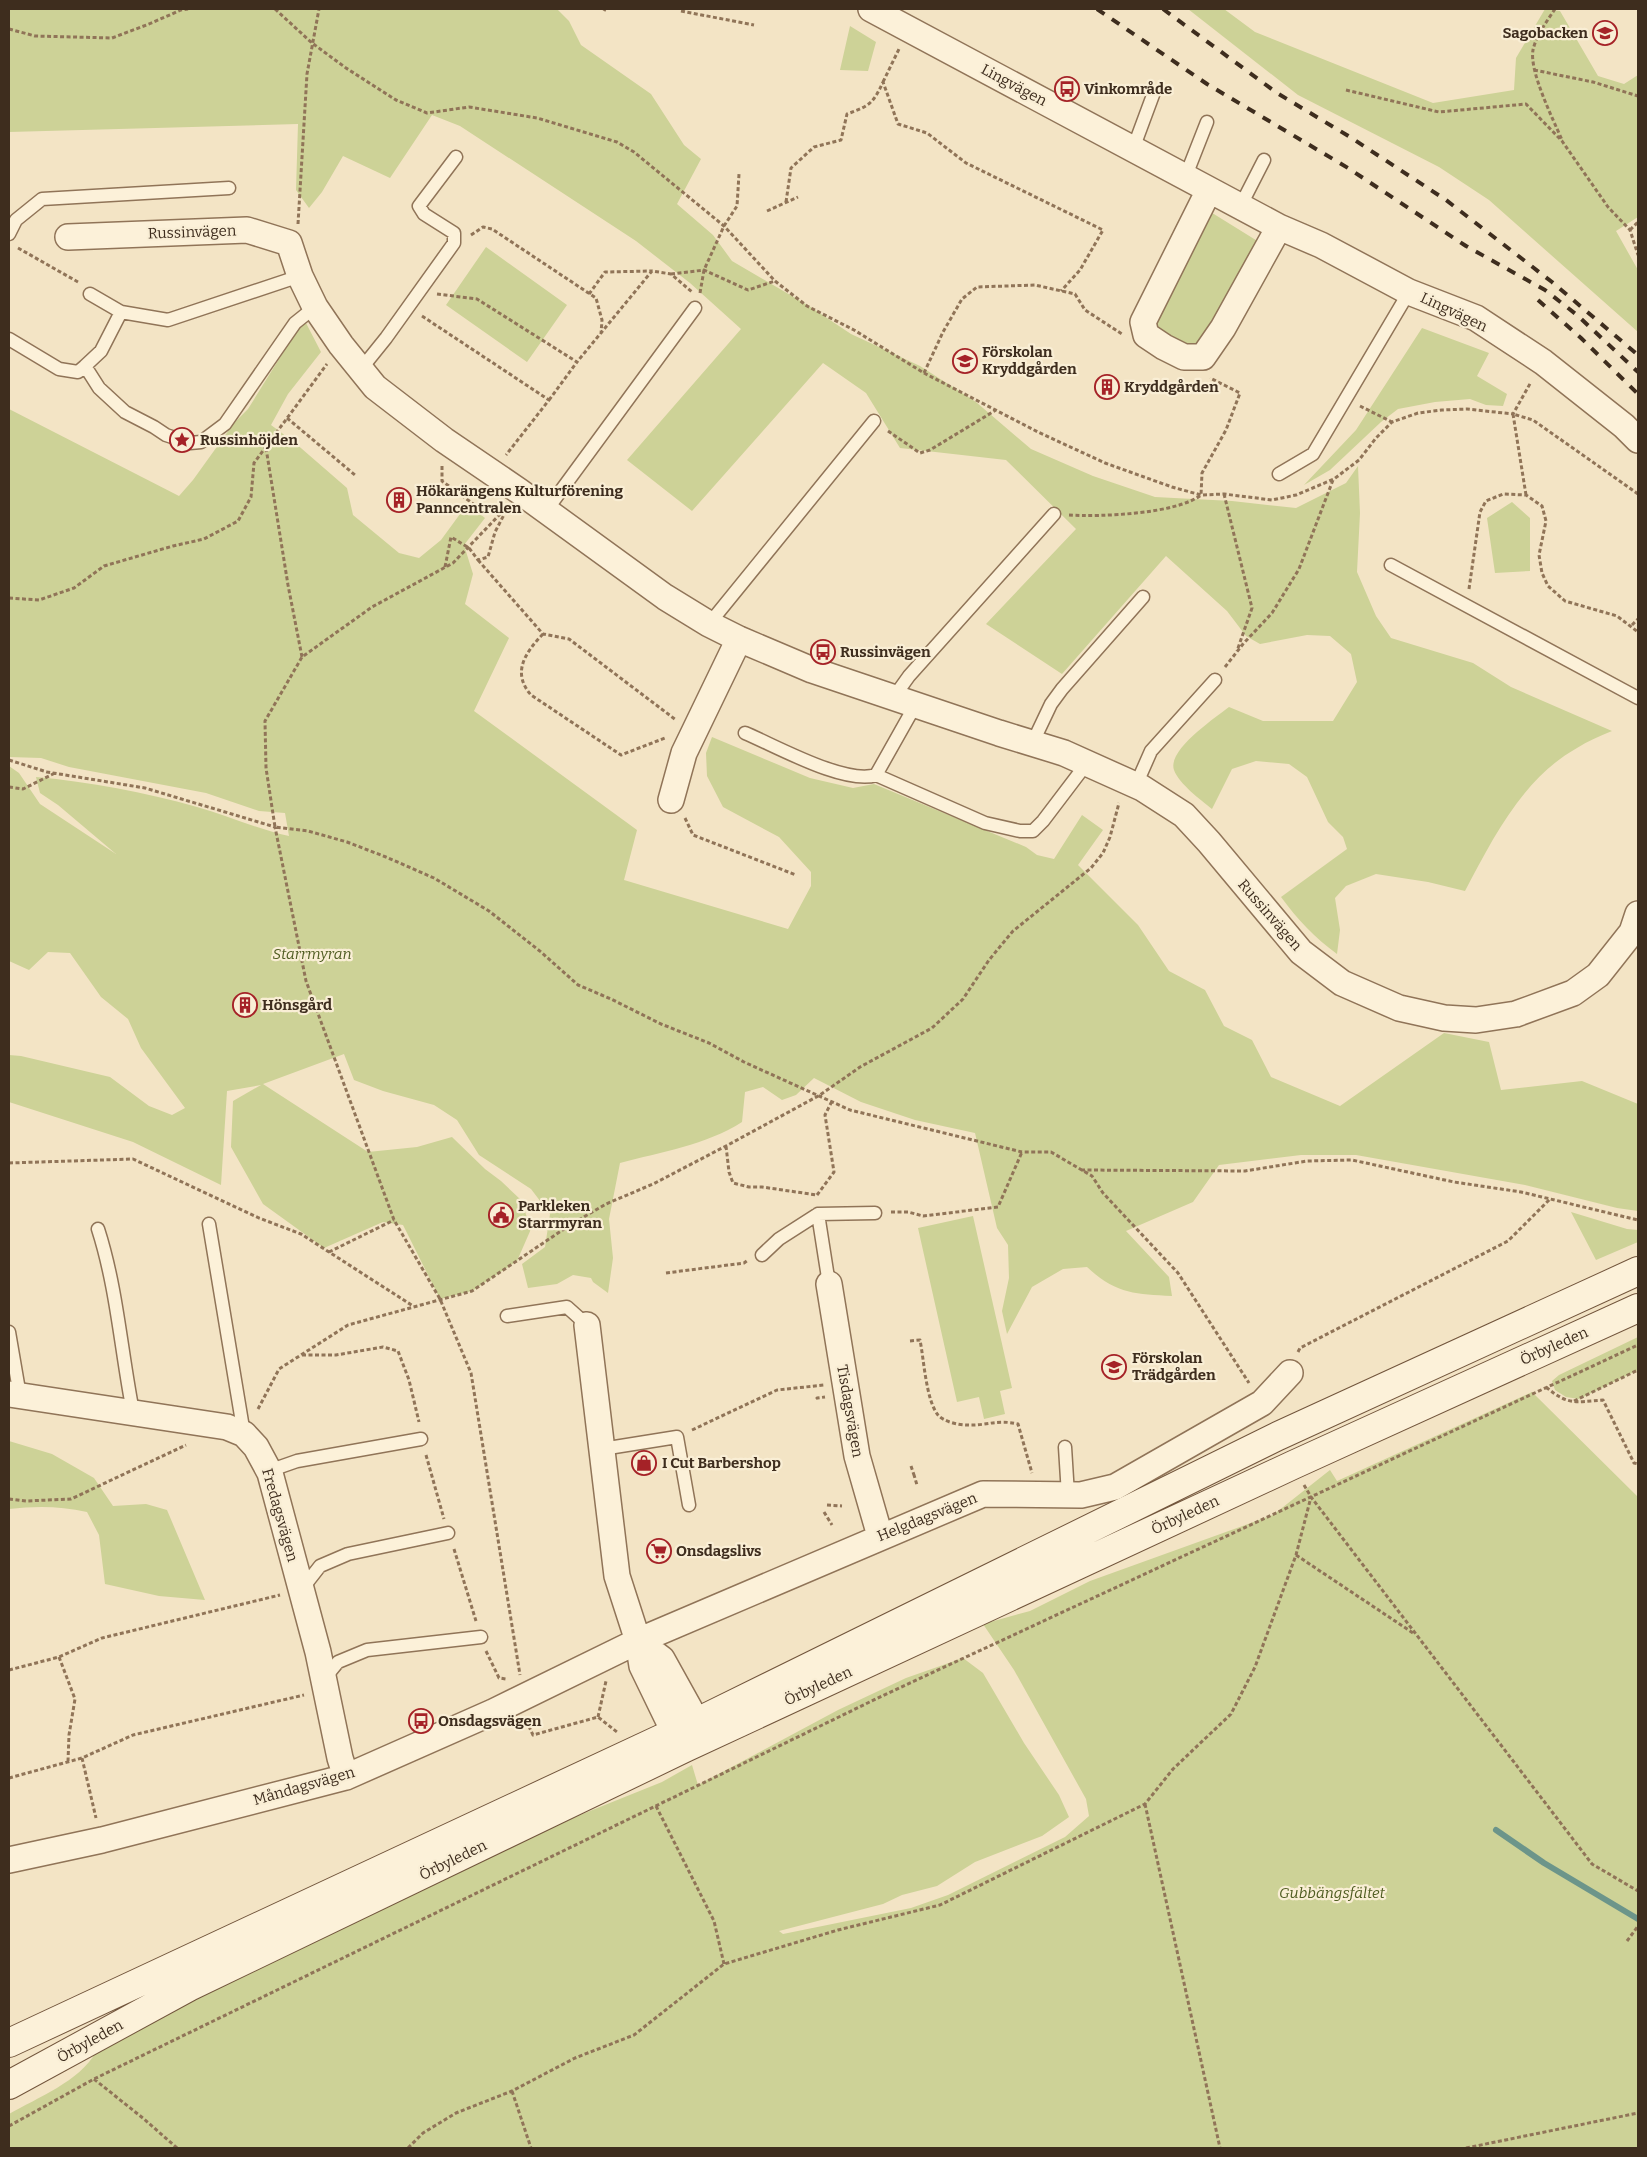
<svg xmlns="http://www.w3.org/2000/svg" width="1647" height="2157" font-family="Bitter,serif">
  <rect width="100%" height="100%" fill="#f3e4c5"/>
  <path fill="#cdd297" d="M9,9h548l12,12 12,24 70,49 33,51 17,14 -24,45 36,31 19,26 77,45 42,28 69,32 56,36 55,47 62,27 62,21 77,4 64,7 50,-25 12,-17 2,47 -3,59 19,44 15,22 82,25 38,24 101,44c-12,5 -24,10 -35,17 -54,30 -84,90 -112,143l-37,-9 -52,-8 -30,12 -11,12 5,32 -3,24c-22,-16 -40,-35 -56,-57l66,-48 -4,-12 -15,-15 -21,-45 -18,-13 -33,-3 -24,8 -20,40c-11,-9 -33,-25 -38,-39 -7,-20 41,-52 55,-63l34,14h70l24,-39 -6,-28 -21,-18 -23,-1 -47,9 -14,-8 -19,-25 -61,-55 -104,118 -76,-50 90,-95 -70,-69 -106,-12 -34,-55 -43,-30 -131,148 -65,-51 114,-131 -51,-46 -54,-42 -176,-115 -28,-11 -42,63 -47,-22 -21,36 -13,16 -13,-18 2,-66 -289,8z
    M1188,9h36l31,23 178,71 81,-13 2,-32 29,-49 15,2 38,65 26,8 14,-9v142l-22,14 22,39v62l-149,-132 -50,-33 -141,-72z
    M850,26l26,16 -8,29 -28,-1z
    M1209,211l50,31 -60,107 -35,-12 -9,-12z
    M486,247l81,58 -40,57 -81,-57z
    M306,323l15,29 -33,42 -17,31 23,17 53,46 6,27 46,38 20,5 22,-18 19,-26 11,-7 14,11 -21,27 9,29 -8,30 44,34 -35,73 163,119 -13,50 164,49 23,-43v-14l-32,-35 -56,-30 -16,-31 -1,-23 6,-16 98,41 43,10 21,-4 152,63 11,8 17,4 28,-44 21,15 -25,35 60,60 31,46 36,19 19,36 28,14 19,37 69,29 104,-73 45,9 12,48 81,-9 56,23v107l-21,-3 -92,-23 -169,-30h-55l-82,10 -26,37 -67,29 43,46 3,19c-37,-2 -56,-2 -85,-29l-24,2 -31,18 -25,47 -5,-23 7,-33 -1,-33 -11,-17 -22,-95 -60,-13 -54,-18 -47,-24 -18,17 -14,5 -19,-13 -18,5 -3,30c-36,23 -81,30 -122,41l-11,56 4,39 -5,35 -15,-11 -2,-4 -18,-3 -16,9 -29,4 -6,-24 23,-17 5,-33 -19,-25 -52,-34 -22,-35 -23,-15 -51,-14 -29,-11 -10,-26 -81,30 105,68 49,-5 35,-10 33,32 16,12 20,19 10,29 -14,32 -45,30 -32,8 -37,-74 -20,-3 -59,26 -61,-44 -32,-57 2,-46 28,-16 -34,6 -6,94 -88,-43 -124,-40v-47l12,1 89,21 39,29 23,9 13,-7 -44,-60 -13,-29 -27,-22 -31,-44 -22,-1 -19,18 -20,-9v-195l10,7 21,31 76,50 -58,-49 -18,-12 -4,-16c54,5 108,15 161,30 31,9 61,22 92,29l-4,-23 -26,-2 -53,-18 -137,-26 -28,-9 -32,-1v-348l170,87 14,-16 41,-57 14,-14 51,-82z
    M1422,328l67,25 -12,23 30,18 -4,12 -17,-1 -16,-6 -35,3 -37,7 -17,13 -51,48 -26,15 52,-55z
    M1512,502l18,16v53l-35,2 -8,-55z
    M1571,1212l56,17 11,1v12l-42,18z
    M973,1216l39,172 -12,3 5,23 -21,5 -5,-22 -22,5 -39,-174z
    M1638,1337v33l-59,29 -13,-2 -11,-7 -3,-9 7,-6z
    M1532,1392l106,105v651h-1629v-34c28,-16 71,-33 87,-62l83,-46 267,-129 134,-62 82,-33 30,-17 6,20 140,-75 68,-32 57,-20 20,15 41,70 35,52 10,22 -27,19 -67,26 -38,24 -35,9 -19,9 -104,27 4,3 128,-26 37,-13 117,-58 24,-21 -3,-17 -72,-129 -31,-46 47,-13 60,-30 183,-66 57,-45 7,11z
    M9,1441l43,13 42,24 19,28 33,-2 21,6 38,90 -46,-4 -54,-12 -6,-49 -12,-23c-27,-6 -51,-6 -78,-3z"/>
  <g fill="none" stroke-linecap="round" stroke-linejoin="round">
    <path stroke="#6c958a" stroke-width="6" d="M1496,1830l48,33 94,56"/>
    <defs>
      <path id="service" d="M1133,149l20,-54
        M1185,178l22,-56
        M1241,205l23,-45
        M9,234l7,-14 26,-21 187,-11
        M90,294l31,18 47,8 132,-44
        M121,312l-20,39 -16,15 14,22 26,24 29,15 12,8 24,8 11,-1 24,-18 70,-101 20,-16
        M9,339l50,30 19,3 7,-6
        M361,369l25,-31 68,-95v-10l-30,-19 -5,-8 37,-49
        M1279,474l34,-20 96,-162
        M546,511l149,-203
        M1391,565l247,133
        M709,624l165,-203
        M894,697l15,-21 145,-162
        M745,733c31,13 100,52 131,42l40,-71
        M1032,744l19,-40 11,-15 81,-92
        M876,775l109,48 35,8h13l10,-10 44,-58
        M1136,785l15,-34 64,-71
        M818,1214l11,70
        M209,1224l35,210
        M98,1229c19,59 23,122 35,183
        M762,1255l17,-16 39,-25 57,-1
        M507,1316l60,-9 20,18
        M9,1332l11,64
        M1065,1447l3,48
        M602,1449l75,-12 12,68
        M270,1473l7,-5 20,-7 124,-22
        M302,1589l18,-23 28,-12 100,-21
        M324,1679l14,-17 29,-12 114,-13"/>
      <path id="minor" d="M871,9l408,218 42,18 88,47 67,26 67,44 81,64 14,14
        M1209,190l-66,132 3,13 18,12 20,10h19l20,-29 56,-101
        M68,237l179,-7 42,13 11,33 15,31 26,38 34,42 69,53 75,51 146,106 44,27 30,15 73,31 187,63 65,20 78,35 42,27 25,27 92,110 41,31 57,25 45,10 32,2 40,-6 57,-21 25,-18 34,-43 6,-18
        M671,800l13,-47 55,-114
        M829,1284l28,172 23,80
        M587,1325l30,251 21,65 4,25 32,66
        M9,1394l218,33 17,7 12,13 14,26 48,179 22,106 6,19
        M638,1641l24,18 35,63
        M9,1860l93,-20 244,-63 147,-65 145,-71 345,-147 98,1 34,-8 147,-84 28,-30"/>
      <path id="secondary" d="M9,2043l688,-321 581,-286 360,-165
        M9,2085l180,-98 496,-239 608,-283 345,-157"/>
    </defs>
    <use href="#service" stroke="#907458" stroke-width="15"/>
    <use href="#minor" stroke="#907458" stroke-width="28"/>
    <use href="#secondary" stroke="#72553c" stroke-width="30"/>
    <path stroke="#907458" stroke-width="3" stroke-dasharray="4 2.5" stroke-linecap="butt" d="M275,9l37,34 34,25 50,32 31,13 42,-6 68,11 80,24 17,10 90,74 51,55 32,25 47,24 70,43 114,59 67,31 67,24 29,8 23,-1 48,6 24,-5 38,-16 25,-19 17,-22 16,-16 26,-9 24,-3 25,-1 46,5 18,-32
      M1555,9c-8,12 -19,27 -22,41 -4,21 20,69 29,90
      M604,11l1,-2
      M681,11l73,14
      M9,29l26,7 77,2 37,-14 32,-14 7,-1
      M1534,70l59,12 45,14
      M883,82l16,-33
      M1346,90l93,22 87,-8 36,37 46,66 22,23 8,25
      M786,202l5,-34 23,-21 27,-7 6,-26c22,-8 26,-10 36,-32l15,42 29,9 39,30 137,67 -23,40 -19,21
      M767,211l31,-14
      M298,224l9,-150 12,-65
      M1630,230l8,-8
      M471,235l12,-8 9,2 104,69 6,22 -1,14
      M18,248l60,34
      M671,274l33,-4 44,20 27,-9
      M700,293l4,-23 20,-44 13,-20 2,-32
      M437,294l40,5 100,63 75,-91 19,3 21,18
      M589,294l16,-22 47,-1
      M422,316l127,84 -43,55
      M924,373l19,-41 19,-33 15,-12 58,-2 40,9 10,16 37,24
      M549,400l28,-38
      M1360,406l32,16
      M287,418l68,57
      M888,431l32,22 10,-3 66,-40
      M266,448l22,137 14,72
      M442,466v15l45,33 15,-7
      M1224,494l28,114 -15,43
      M1526,495l-13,-81 20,6 105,74
      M505,509l-52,54 -81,44 -70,50 -37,64 1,47 9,59 33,4 39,11 39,15 48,21 55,33 52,41 37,33 33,14 50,25 48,19 35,19 106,48 172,42h29l41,24 11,17 75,80 71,110
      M1069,515c32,2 107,-1 132,-20l1,-22 24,-43 14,-37 -30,-15
      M478,560l65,74 26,5 107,81
      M445,567l6,-30 18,11 9,12 10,-3 7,-25 12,-23
      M1469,589l11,-77 6,-11 17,-7 23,1 16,11 4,15 -7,34 3,18 6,13 17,15 52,15 21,16
      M9,598l30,2 35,-12 30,-22 69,-20 31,-7 34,-18 13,-24 3,-34 73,-99
      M1632,625l6,-6
      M543,634c-17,18 -32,38 -12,61l90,60 44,-17
      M1225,667l18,-23 29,-31 27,-44 34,-89
      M9,760l38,12 98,16 130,39 31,154 88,239 46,79 31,74 49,302
      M9,787l14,2 32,-16
      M685,818l8,17 103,40
      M726,1146l3,26 4,11 16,4h13l55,8
      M9,1163l124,-4 126,59 42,16 112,72
      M1081,1170l164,1 62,-10 45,-1 102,22 67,10 117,28
      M817,1195l17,-23 -9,-57 7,-14
      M891,1212h17l15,4 75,-9 24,-55
      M329,1252l65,-32
      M666,1273l78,-10 4,-3
      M910,1341l10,-1c4,20 6,60 18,75 6,7 21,10 29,10 20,1 29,-6 51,-1l14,49
      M1298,1352l2,-4 208,-107 42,-42
      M302,1355h34l47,-8 15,4 11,29 10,42
      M1546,1387c23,19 29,15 57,13l31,63 4,1
      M818,1399l-1,-1 8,-1
      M1574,1401l64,-31
      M258,1409l21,-40 69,-44 124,-34 98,-66 36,-21 47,-20 73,-38 94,-51 40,-28 72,-39 31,-29 26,-39 24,-29 78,-63 12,-15 7,-16 9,-34
      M692,1430l85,-40 47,-5
      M426,1455l18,64
      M911,1466l3,9 2,-1 -2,1 3,10
      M1304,1485l7,12 281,367 46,27
      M9,1499l17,2 45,-2 115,-54
      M827,1505l15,1
      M824,1512l8,13
      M454,1549l22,72
      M1296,1555l117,78
      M486,1651l13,27 7,1
      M59,1657l16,42 -6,36 -1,26
      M9,1670l50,-13 43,-19 178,-43
      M598,1717l8,-36
      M526,1720l7,15 65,-18 19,15
      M82,1758l14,60
      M9,1778l73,-20 51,-23 171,-40
      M1145,1804l75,344
      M656,1806l58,115 10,43
      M1627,1941l11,-15
      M94,2079l50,40 33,29
      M512,2091l19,57
      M9,2126l85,-47 788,-383 756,-351
      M408,2148l15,-15 33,-20 56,-22 63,-33 59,-23 90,-71 114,-34 102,-25 205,-101 28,-35 58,-55 24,-47 41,-112 15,-58
      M1466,2148l172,-35"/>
    <use href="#service" stroke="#fcf1d9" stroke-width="12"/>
    <use href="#minor" stroke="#fcf1d9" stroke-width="25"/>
    <use href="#secondary" stroke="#fcf1d9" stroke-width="28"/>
    <path stroke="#3e2d1e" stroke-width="4" stroke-dasharray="9 9" stroke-linecap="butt" d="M1097,9l110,75 141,84 118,78 79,44 32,25 61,57
      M1163,9l114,84 73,44 96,63 106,82 86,73
      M1538,300l43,38 57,56"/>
  </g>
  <defs>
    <symbol id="school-ring" viewBox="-11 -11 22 22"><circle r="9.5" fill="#f9eed5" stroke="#a52227" stroke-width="1.5"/><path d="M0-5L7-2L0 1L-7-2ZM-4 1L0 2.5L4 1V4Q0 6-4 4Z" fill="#a52227"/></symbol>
    <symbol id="bus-ring" viewBox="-11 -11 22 22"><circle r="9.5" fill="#f9eed5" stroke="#a52227" stroke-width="1.5"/><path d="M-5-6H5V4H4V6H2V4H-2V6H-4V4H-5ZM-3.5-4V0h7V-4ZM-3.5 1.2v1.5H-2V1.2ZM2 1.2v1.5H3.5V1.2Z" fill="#a52227"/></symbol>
    <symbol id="building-ring" viewBox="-11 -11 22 22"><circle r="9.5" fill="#f9eed5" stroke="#a52227" stroke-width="1.5"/><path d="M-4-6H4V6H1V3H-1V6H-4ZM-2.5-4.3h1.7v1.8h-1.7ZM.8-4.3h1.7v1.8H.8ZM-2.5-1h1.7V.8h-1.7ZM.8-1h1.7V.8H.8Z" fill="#a52227"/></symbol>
    <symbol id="sight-ring" viewBox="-11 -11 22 22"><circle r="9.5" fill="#f9eed5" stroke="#a52227" stroke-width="1.5"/><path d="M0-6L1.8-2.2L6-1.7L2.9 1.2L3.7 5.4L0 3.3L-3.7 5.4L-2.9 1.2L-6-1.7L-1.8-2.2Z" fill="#a52227"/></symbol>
    <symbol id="civic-ring" viewBox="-11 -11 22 22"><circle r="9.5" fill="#f9eed5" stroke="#a52227" stroke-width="1.5"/><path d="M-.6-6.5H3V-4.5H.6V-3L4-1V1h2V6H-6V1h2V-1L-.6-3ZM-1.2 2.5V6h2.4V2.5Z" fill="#a52227"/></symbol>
    <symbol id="shop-ring" viewBox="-11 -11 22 22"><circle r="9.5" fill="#f9eed5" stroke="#a52227" stroke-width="1.5"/><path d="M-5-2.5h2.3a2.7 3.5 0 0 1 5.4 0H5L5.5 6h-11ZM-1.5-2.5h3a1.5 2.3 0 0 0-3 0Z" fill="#a52227"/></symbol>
    <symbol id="supermarket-ring" viewBox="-11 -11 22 22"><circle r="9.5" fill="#f9eed5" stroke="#a52227" stroke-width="1.5"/><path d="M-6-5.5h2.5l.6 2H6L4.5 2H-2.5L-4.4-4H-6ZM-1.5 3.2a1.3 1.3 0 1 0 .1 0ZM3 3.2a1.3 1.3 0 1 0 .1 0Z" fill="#a52227"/></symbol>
  </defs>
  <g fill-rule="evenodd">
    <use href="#school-ring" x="1591" y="19" width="28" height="28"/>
    <use href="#bus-ring" x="1053" y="75" width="28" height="28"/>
    <use href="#school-ring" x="951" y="347" width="28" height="28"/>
    <use href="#building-ring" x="1093" y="373" width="28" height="28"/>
    <use href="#sight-ring" x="168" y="426" width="28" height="28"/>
    <use href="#building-ring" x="385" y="486" width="28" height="28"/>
    <use href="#bus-ring" x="809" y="638" width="28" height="28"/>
    <use href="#building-ring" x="231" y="991" width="28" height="28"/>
    <use href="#civic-ring" x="487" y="1201" width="28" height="28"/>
    <use href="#school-ring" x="1100" y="1353" width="28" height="28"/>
    <use href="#shop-ring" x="630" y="1449" width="28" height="28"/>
    <use href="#supermarket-ring" x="645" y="1537" width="28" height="28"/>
    <use href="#bus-ring" x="407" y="1707" width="28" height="28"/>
  </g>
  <g text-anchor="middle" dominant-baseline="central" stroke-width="4.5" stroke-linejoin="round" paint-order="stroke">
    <g font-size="15" font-weight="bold" fill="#3e2d1e" stroke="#f9eed5" text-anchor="start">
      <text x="1588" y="33" text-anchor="end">Sagobacken</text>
      <text x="1084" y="89">Vinkområde</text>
      <text x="982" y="352">Förskolan<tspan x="982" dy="17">Kryddgården</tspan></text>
      <text x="1124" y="387">Kryddgården</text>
      <text x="200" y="440">Russinhöjden</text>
      <text x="416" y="491">Hökarängens Kulturförening<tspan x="416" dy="17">Panncentralen</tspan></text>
      <text x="840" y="652">Russinvägen</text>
      <text x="262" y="1005">Hönsgård</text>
      <text x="518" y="1206">Parkleken<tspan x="518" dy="17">Starrmyran</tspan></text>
      <text x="1132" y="1358">Förskolan<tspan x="1132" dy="17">Trädgården</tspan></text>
      <text x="662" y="1463">I Cut Barbershop</text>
      <text x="676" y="1551">Onsdagslivs</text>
      <text x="438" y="1721">Onsdagsvägen</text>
    </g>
    <g font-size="15" fill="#3e2d1e" stroke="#f9eed5">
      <text transform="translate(1014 85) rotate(28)">Lingvägen</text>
      <text transform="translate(192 232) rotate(-2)">Russinvägen</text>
      <text transform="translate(1454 312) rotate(25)">Lingvägen</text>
      <text transform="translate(1270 915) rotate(49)">Russinvägen</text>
      <text transform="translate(1554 1346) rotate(-24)">Örbyleden</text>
      <text transform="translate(850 1411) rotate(80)">Tisdagsvägen</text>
      <text transform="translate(280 1515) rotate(74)">Fredagsvägen</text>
      <text transform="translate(1185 1515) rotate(-25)">Örbyleden</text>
      <text transform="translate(927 1517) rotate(-22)">Helgdagsvägen</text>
      <text transform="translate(818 1686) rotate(-25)">Örbyleden</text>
      <text transform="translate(304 1786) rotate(-16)">Måndagsvägen</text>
      <text transform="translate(453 1860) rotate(-26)">Örbyleden</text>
      <text transform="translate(90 2041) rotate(-29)">Örbyleden</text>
    </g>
    <g font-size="15" font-style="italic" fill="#505d22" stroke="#f9eed5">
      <text x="312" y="954">Starrmyran</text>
      <text x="1332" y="1893">Gubbängsfältet</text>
    </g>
  </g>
  <rect width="1647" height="2157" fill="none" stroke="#3e2d1e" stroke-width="20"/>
</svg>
